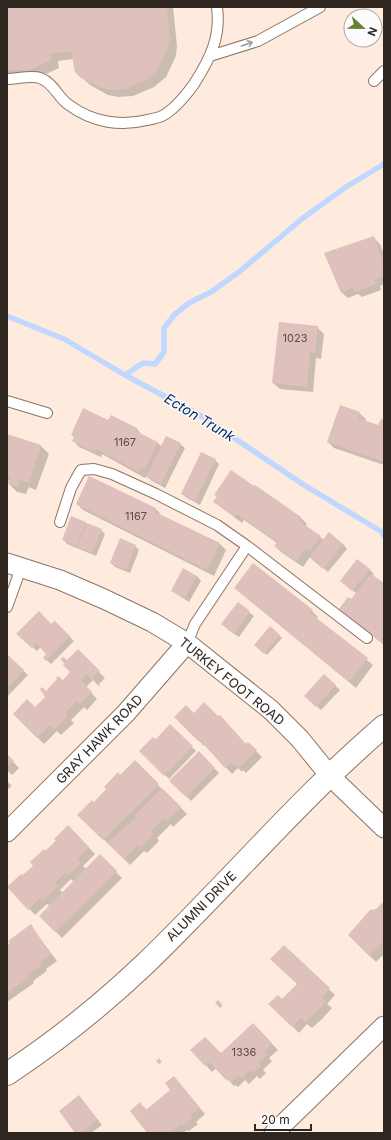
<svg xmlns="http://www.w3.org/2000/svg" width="391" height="1140" font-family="Inter,sans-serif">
  <rect width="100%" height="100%" fill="#feebdd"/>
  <path fill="#0003" fill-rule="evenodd" d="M7,7h166l4,39 -1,10 -10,21 -12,10 -21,9 -15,1 -10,-2 -18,-10 -14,-13 -3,-13 -15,2 1,7 -21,10 -27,-2 -4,-2z
    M374,238l6,6 4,11v29l-4,2 1,4 -19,7 -4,-3 -10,4 -7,-6z
    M317,327l7,7 -3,25 -5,-1 -3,34 -33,-3 -7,-6z
    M359,413l7,6 -1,3 14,5 5,-6v44l-50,-17 -6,-6z
    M108,421l28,7 6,7 16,8 4,4 18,-3 5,4 -20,40 -13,-7 -6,-5 -1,2 -43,-24 -1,3 -22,-10 -6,-7 2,-2 -3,-3z
    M7,435l34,11 8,8 -13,36 -7,-3 -3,7 -9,-2 -8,-8 1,-3 -3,-1z
    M215,460l4,4 -19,41 -13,-7 -5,-4z
    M255,486l46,32 6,6 -2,2 19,14 19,4 4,5 -19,23 -18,-15 -7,10 -22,-15 -6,-6 2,-3 -33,-23 -2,3 -28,-21z
    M77,504l79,5 6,7 58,28 6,6 -12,26 -131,-66z
    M85,523l16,7 4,4 -9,22 -29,-12 -4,-5z
    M135,546l4,4 -9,23 -15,-6 -4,-4z
    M369,569l5,5 -2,2 12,9v60l-44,-36 17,-15 -11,-9z
    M197,576l4,5 -12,21 -17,-11z
    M235,588l77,23 6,6 -1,2 56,46 -17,23z
    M238,604l16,12 -15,21 -12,-8z
    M55,622l19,19 -23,23 -7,-6 4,-4 -7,-7 -4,4 -15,-13z
    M270,628l12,10 -15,17 -12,-10z
    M78,651l27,27 -6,6 1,3 -7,-7 -7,7 11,12 -10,11 -3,-3 -13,13 3,3 -13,12 -4,-4 -13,13 -30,-30 21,-6 12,-11 -1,-5 17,-11 8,-9 -4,-10z
    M8,657l20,18 -21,22v-39z
    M324,675l16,15 -19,20 -11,-10z
    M194,715l53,30 1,-2 14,14 -16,16 -3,-3 -1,2 -4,-4 -6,6 -27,-29 -1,1 -28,-29z
    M170,726l26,25 -27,28 -28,-28 15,-11z
    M199,753l20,20 -28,28 -20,-20z
    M7,755l12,13 -7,7 -5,-5z
    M135,762l52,52 -14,13 -2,-3 -14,14 2,3 -12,12 -3,-2 -14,14 -51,-50 15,-12z
    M7,781l5,5 -5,4z
    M68,826l27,28 -12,12 4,4 13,-14 22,22 -60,60 -22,-22 10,-10 -3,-2 -12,11 -27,-28 26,-21zM71,879l3,3 -11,11 -3,-3z
    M384,903v51l-8,8 -27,-27z
    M30,925l27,36 -11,8 1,2 -14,10 1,2 -27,19v-56z
    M284,946l51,49 -8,9 5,4 -10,11 -10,9 -5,-4 -8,9 -29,-29 12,-3 16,-17z
    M253,1024l25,26 -9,8 3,3 -9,9 3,3 -6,6 -3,-3 -8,8 -4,-4 -7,7 -3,-2 -1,1 -18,-18 -4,4 -20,-22 29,5z
    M174,1077l31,37 -9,8 2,2 -9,7 -2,-1 -4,3h-36l-7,-29 7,6 25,-20z
    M79,1096l23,29 -11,8h-14z"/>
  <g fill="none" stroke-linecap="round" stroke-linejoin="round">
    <path stroke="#c0d7ff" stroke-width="5.5" d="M7,316l57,23 61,36 78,42 101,68 78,47 2,4
      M125,375l18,-12 12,1 9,-12v-24l11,-14 14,-11 22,-11 28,-20 64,-54 43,-31 38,-23"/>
  </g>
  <path fill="#dec0bc" d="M7,7h160l3,31 -2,10 -10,21 -11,11 -22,9 -15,1 -10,-3 -19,-9 -6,-6 -4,-21 -20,3v6l-21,10h-23z
    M374,236l10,27v13l-10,4 2,4 -21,8 -2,-4 -12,5 -17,-40z
    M279,322l39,4 -3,27 -5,-1 -3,35 -35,-4z
    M340,405l20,7 -2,6 20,7 3,-6 3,1v42l-57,-20z
    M83,408l25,12 3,-5 26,13 -2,3 23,11 -13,27 -4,-2 -2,5 -43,-23 -1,3 -23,-11 2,-4 -3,-2z
    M7,434l34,11 -12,38 -8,-3 -3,7 -10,-3 2,-7 -3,-1z
    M166,436l15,7 -20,41 -15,-7z
    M201,452l15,7 -21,42 -14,-7z
    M231,470l23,16 1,-1 46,32 -2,4 22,15 -11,15 -4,-3 -10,13 -22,-15 3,-4 -40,-28 -2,3 -22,-15 4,-6 -3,-1z
    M89,476l67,32 -1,4 65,31 -13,27 -131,-66z
    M71,516l15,6 -10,24 -14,-6z
    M87,523l15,6 -10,24 -15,-6z
    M329,532l14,12 -20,25 -14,-12z
    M120,538l16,7 -10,25 -16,-7z
    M357,559l13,10 -18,22 -12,-10z
    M253,563l60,47 -3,3 58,45 -19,24 -115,-94z
    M183,568l14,8 -12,22 -14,-7z
    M371,574l13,9v62l-45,-36 9,-12 3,2z
    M238,602l12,9 -16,23 -13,-10z
    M39,611l12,13 4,-3 15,15 -24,25 -3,-3 3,-4 -10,-11 -4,5 -16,-14z
    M270,626l10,9 -16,19 -10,-9z
    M78,649l22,22 -7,6 2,2 -2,2 -6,-7 -6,6 11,12 -12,12 -3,-3 -12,12 3,3 -14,14 -4,-5 -13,13 -24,-24 14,-15 8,8 10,-10 -5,-8 2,-2 4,4 11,-12 -1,-1 2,-2 5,4 7,-8 -7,-7 1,-2 -4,-4 3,-2 4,3z
    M8,655l16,15 -17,18v-32z
    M324,674l12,11 -20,22 -12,-11z
    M204,702l14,14 2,-1 26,29 2,-2 9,8 -18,18 -2,-3 -2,2 -4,-5 -6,6 -26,-29 -1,2 -24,-24 12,-12 8,8z
    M170,724l23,22 -29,30 -25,-25 14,-14 3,2z
    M199,751l16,17 -29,29 -17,-16z
    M7,754l7,7 -7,6z
    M135,760l24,24 -56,56 -26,-25 15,-15 2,2 12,-13 -2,-2 14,-15 2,3z
    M162,788l19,19 -14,14 -3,-2 -13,12 3,3 -14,14 -2,-3 -14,14 -17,-16 29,-25 -2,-2z
    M68,825l21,22 -12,12 4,4 -14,13 -2,-3 -10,10 3,4 -15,14 -3,-3 -12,12 -21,-23 14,-13 2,1 10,-9 -3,-4 14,-13 1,2 11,-10 -2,-2z
    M100,854l17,17 -62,61 -16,-16z
    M384,901v40l-15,15 -21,-21 22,-25 6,-1z
    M31,924l20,31 -11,7 2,3 -15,10 2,2 -22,16v-48l3,-2 -2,-2z
    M284,945l46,43 -8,9 4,5 -11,11 -10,9 -4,-4 -9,9 -24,-23 10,-9 4,4 15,-15 -27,-25z
    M218,1000l5,5 -3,3 -5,-5z
    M253,1023l19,20 -8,8 3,4 -9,8 3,3 -8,7 -3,-3 -8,8 -4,-3 -7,7 -3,-3 -1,2 -18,-19 -4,4 -15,-16 15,-13 16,16z
    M159,1058l3,4 -3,2 -3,-3z
    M174,1076l26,32 -10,7 3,2 -11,9 -1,-2 -11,9h-23l-17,-22 10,-9 6,8 24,-20 -5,-7z
    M79,1095l19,25 -17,13h-6l-16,-22z"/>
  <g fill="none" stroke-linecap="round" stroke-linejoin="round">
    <defs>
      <path id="service" d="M210,56l48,-15 62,-34
        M7,79c9,0 25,-4 33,-1 14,5 18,20 29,27 23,17 51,22 78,15 5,-1 11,-2 15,-4 12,-6 24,-21 32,-32 16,-25 27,-47 23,-77
        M374,81l10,-10
        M7,401l40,12
        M60,522l11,-34 10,-18 13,-1 18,5 44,20 61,31 30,21
        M7,607l14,-39
        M187,643l8,-19 52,-78 120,92"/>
      <path id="minor" d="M7,563l53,17 44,19 48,23 35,21 84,67 29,29 30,37 54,52
        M7,832l119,-119 61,-70
        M274,1133l110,-107"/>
      <path id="secondary" d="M7,1074c50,-33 96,-70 139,-111 81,-78 153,-164 238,-237"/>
    </defs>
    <use href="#service" stroke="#8a7566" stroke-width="12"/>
    <use href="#minor" stroke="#8a7566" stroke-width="21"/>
    <use href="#secondary" stroke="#8a7566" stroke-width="24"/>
    <use href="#service" stroke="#fff" stroke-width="10"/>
    <use href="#minor" stroke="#fff" stroke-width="19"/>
    <use href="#secondary" stroke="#fff" stroke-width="22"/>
  </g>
  <defs><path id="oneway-shaft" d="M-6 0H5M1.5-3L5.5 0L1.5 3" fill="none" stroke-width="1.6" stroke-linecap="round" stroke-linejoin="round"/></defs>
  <use stroke="#a19d9b" href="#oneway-shaft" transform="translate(247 44) rotate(-19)"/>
  <g text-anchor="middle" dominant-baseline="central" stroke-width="3" stroke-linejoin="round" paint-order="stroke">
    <g font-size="11" fill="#5b4c47">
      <text x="295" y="338">1023</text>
      <text x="125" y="442">1167</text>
      <text x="136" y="516">1167</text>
      <text x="244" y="1052">1336</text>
    </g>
    <g font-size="13" fill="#2f2620" stroke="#fcfcfc">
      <text transform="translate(232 681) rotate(39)">TURKEY FOOT ROAD</text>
      <text transform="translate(99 739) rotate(-46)">GRAY HAWK ROAD</text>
      <text transform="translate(201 906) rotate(-45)">ALUMNI DRIVE</text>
    </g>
    <g font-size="14" font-style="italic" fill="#07255d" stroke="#fcfcfc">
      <text transform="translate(200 417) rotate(31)">Ecton Trunk</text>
    </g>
  </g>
  <rect width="391" height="1140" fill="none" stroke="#2f2620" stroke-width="16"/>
  <g transform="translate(363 28) rotate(112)"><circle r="19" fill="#fcfcfc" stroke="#aaa6a4"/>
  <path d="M0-3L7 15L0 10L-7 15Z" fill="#688033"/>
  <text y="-6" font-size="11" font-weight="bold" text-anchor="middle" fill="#2f2620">N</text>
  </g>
  <path d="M255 1124v6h56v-6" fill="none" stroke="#2f2620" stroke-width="2"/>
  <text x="261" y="1124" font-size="12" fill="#2f2620" stroke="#fcfcfc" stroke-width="3" paint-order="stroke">20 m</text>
</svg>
